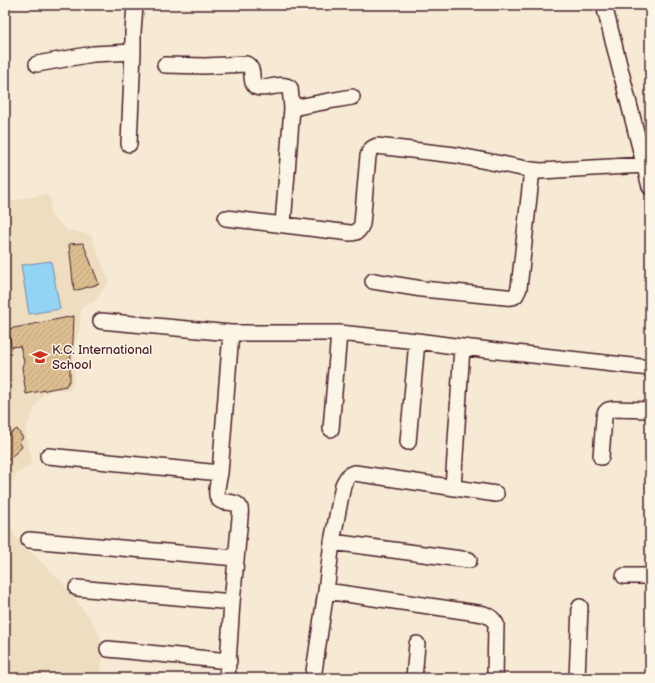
<svg xmlns="http://www.w3.org/2000/svg" width="655" height="683" font-family="'Balsamiq Sans',sans-serif">
  <defs>
    <pattern id="building-hatch" width="6" height="6" patternUnits="userSpaceOnUse"><rect width="6" height="6" fill="#ddbe90"/><path d="M-1 1l2-2M0 6l6-6M5 7l2-2" fill="none" stroke="#bfa37c"/></pattern>
  </defs>
  <rect width="100%" height="100%" fill="#f6ead4"/>
  <filter id="ink" filterUnits="userSpaceOnUse"><feTurbulence type="fractalNoise" baseFrequency=".025" numOctaves="2"/><feDisplacementMap in="SourceGraphic" scale="8" xChannelSelector="R" yChannelSelector="G"/><feConvolveMatrix kernelMatrix="1 2 1 2 8 2 1 2 1" color-interpolation-filters="sRGB"/></filter>
  <g filter="url(#ink)">
    <path fill="#eeddc0" d="M46,194l5,5 -1,16 17,15 24,5 18,47 -16,21 -12,3 -1,18 -6,26 1,14 -1,16 -4,11 -18,-2 -10,7 -8,13 -9,21 7,30 -5,8 -9,4 -5,8 -8,27v-305z
      M5,511l10,26 45,43 32,41 9,17 2,17 -2,15 -3,8h-93z"/>
    <path fill="#93d3f4" stroke="#768ba4" d="M51,261l9,48 -31,5 -8,-49z"/>
    <path fill="url(#building-hatch)" stroke="#4a1f2b" d="M83,243l16,41 -25,7 -5,-47z
      M74,316l-1,25 -3,21v18l-4,6 -40,8 -4,-27 2,-6 -4,-15 -9,1 -2,-18z
      M17,429l6,9 -4,3 3,6 -14,13 -3,-3v-22l2,1z"/>
    <g fill="none" stroke-linecap="round" stroke-linejoin="round">
      <defs>
        <path id="minor" d="M604,5l46,182
          M37,64l56,-10 40,-2
          M165,65l40,1 41,-2c10,5 3,17 9,22 7,6 26,-5 35,2l2,20 -9,116
          M292,108l37,-7 23,-4
          M129,144l4,-92v-20l2,-27
          M226,218l124,15c7,0 9,-2 12,-9l6,-68c2,-6 3,-8 9,-10l78,9 77,15 9,1 103,-6
          M373,281l49,8 84,8c9,1 10,-1 13,-9l13,-118
          M101,321l130,12h108l78,8 45,6 188,21
          M331,429l8,-96
          M408,442l9,-101
          M48,456l172,17
          M601,457l3,-39 1,-5 3,-3 5,-1 37,1
          M453,488l9,-141
          M29,540l207,18
          M332,542l137,18
          M624,576h26
          M77,588l155,14
          M326,591l158,23c5,2 9,4 12,10l-1,54
          M108,649l121,12
          M227,678l5,-76 8,-84c0,-3 1,-8 0,-10 -4,-10 -21,-1 -23,-13 -1,-7 2,-15 3,-22l11,-140
          M313,678l13,-87 6,-49 11,-57c3,-6 5,-11 12,-12l141,21
          M414,678l3,-34
          M577,678l3,-71"/>
      </defs>
      <use href="#minor" stroke="#4a1f2b" stroke-width="18"/>
      <use href="#minor" stroke="#fcf5e5" stroke-width="15"/>
    </g>
  </g>
  <defs>
    <symbol id="school-bare" viewBox="-9 -9 18 18"><path d="M0-5L7-2L0 1L-7-2ZM-4 1L0 2.5L4 1V4Q0 6-4 4Z" fill="#c8321e" stroke="#fcf5e5" stroke-width="2.5" paint-order="stroke"/></symbol>
  </defs>
  <g fill-rule="evenodd">
    <use href="#school-bare" x="29" y="346" width="22" height="22"/>
  </g>
  <g text-anchor="middle" dominant-baseline="central" stroke-width="3" stroke-linejoin="round" paint-order="stroke">
    <g font-size="13" fill="#4a1f2b" stroke="#fcf5e5" text-anchor="start">
      <text x="52" y="350">K.C. International<tspan x="52" dy="15">School</tspan></text>
    </g>
  </g>
  <rect width="655" height="683" fill="none" stroke="#fcf5e5" stroke-width="20"/>
  <rect x="10" y="10" width="635" height="663" fill="none" stroke="#4a1f2b" stroke-width="1.5" filter="url(#ink)"/>
</svg>
